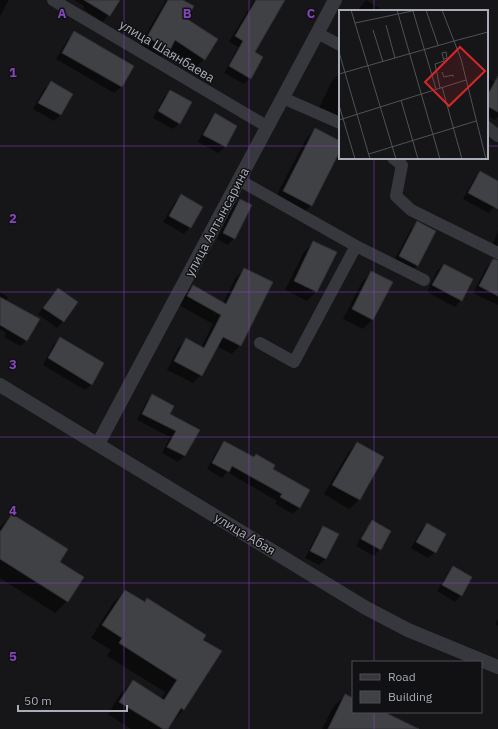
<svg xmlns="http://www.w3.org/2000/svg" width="498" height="729" font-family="'IBM Plex Sans',sans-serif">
  <rect width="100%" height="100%" fill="#161618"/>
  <path fill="#0007" d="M0,0h9l-9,16z
    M74,0h44l-15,22 -20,-13 1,-3z
    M166,0h15l5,19 18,40 -9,9 -27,-18 -8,7 -21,-11z
    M254,0h26l-27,53 -3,25 -6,6 -20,-11 14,-26 -9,-5z
    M366,0l18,11h-27z
    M74,32l58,34 -11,21 -7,6 -58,-34 12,-20z
    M340,73v45l-21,-10 13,-27z
    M487,78l11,6v33l-3,3 -8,-4z
    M51,83l20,11 -11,21 -6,6 -21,-12 11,-20z
    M171,91l8,32 -6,6 -20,-11 11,-21z
    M216,115l20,11 -11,21 -7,6 -20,-11 11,-21z
    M315,129l25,13v7l-29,56 -9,10 -28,-15 32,-61z
    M480,172l18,10v19l-9,12 -26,-14 11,-20z
    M181,195l9,32 -6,7 -21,-12 12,-20z
    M240,200l-6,38 -6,7 -11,-6 16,-33z
    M417,223v42l-6,7 -18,-9 18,-34z
    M498,231v20l-7,-3z
    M314,242l2,50 -9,9 -22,-11 19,-38z
    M492,262l6,3v40l-25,-12 13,-25z
    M444,265l17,35 -6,7 -28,-15 10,-21z
    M245,269l26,13 -31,63 -8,9 -15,-8 -16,29 -8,8 -26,-13 11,-22 8,-8 15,8 12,-24 -34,-19 5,-10 9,-9 30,17 13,-26z
    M371,273l21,10 -20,37 -9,9 -20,-10 19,-37z
    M58,289l19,14 -20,25 -19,-14z
    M0,292l8,5 -2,5 21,38 -7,6 -16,-9 2,-4 -6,-4z
    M60,338l32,46 -7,6 -42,-25 11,-21z
    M152,395l16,19 30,16 -13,26 -7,6 -16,-9 8,-16 -33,-17 9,-18z
    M224,443l85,47 -10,18 -6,6 -18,-10 2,-3 -50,-29 -5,6 -15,-9 11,-20z
    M357,443l26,15 -24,42 -10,9 -25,-15 24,-41z
    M12,515l46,47 9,39 -12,12 -55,-35v-51z
    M372,522l8,27 -6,7 -18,-10 10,-18z
    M427,524l8,28 -7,6 -17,-10 10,-18z
    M323,528l3,31 -7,6 -14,-7 12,-24z
    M453,567l8,28 -6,7 -18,-11 10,-17z
    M125,591l19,12 3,-4 73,52 -37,59 -16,19h-36l-23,-15 13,-21 12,-12 28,18 4,-7 -58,-36 4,-6 -20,-12 22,-35z
    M498,619v7l-3,-2z
    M345,695l8,4v13h28l36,17h-95l11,-22z"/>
  <path fill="#404145" stroke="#303034" d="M84,0h36l-10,16z
    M168,0h15l11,6 -7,13 31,20 -13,21 -30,-20 -5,10 -23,-13z
    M256,0h29l-30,52 8,5 -12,22 -22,-13 14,-25 -8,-5z
    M74,31l60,35 -12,21 -60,-34z
    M498,76v36l-11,-6v-10z
    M51,81l22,13 -12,21 -23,-12z
    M170,90l22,12 -12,22 -22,-13z
    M215,113l22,13 -11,21 -23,-12z
    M315,128l25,13v10l-28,55 -29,-15z
    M480,171l18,10v28l-30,-16z
    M181,194l22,13 -12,21 -22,-12z
    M240,199l12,6 -17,34 -12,-6z
    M417,221l19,10 -18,35 -19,-10z
    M313,241l24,11 -20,40 -23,-11z
    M493,259l5,1v36l-19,-10z
    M444,264l29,15 -11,22 -30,-16z
    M244,268l29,14 -32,64 -18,-9 -21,39 -28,-15 12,-23 18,10 17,-33 -34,-19 6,-11 33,19z
    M371,271l22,11 -20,38 -21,-11z
    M58,288l20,14 -14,20 -21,-14z
    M0,297l40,22 -13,22 -27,-16z
    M60,337l44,26 -12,22 -44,-27z
    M152,394l22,12 -4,8 30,16 -15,26 -18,-9 9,-16 -34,-17z
    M224,441l30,16 2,-3 19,11 -2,4 37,21 -10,18 -20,-11 2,-3 -50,-28 -3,6 -17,-9z
    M357,442l27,15 -24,43 -28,-15z
    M12,514l56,35 -8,13 24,15 -16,25 -68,-43v-27z
    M372,520l19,11 -10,19 -20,-11z
    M427,523l19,11 -10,19 -20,-11z
    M323,526l16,8 -13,25 -16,-8z
    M453,566l19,11 -10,19 -20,-11z
    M125,590l20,12 2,-4 59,37 -3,5 19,11 -38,59 -3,-2 -13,21h-5l-44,-27 14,-22 31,20 13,-20 -58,-37 3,-5 -20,-13z
    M345,694l8,4v14h31l35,17h-91z"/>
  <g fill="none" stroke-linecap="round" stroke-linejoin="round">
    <path stroke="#37383d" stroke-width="12" d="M53,0l215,127
      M317,33l23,12
      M283,98l57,25
      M487,127l11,9
      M393,158l9,7 -6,31 15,14 87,43
      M239,180l117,66
      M260,343l34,19 62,-116 68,34"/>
    <path stroke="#37383d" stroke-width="14" d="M0,385l366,223 42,22 90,37
      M98,444l237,-444"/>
  </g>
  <path fill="none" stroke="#8446be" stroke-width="1" stroke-opacity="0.55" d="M124,0v729M249,0v729M374,0v11M0,146h340M487,146h11M374,158v504M0,292h498M0,437h498M0,583h498M374,712v17"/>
  <g text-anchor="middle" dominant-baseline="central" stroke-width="3" stroke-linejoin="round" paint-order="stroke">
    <g font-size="13" fill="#a8adb8" stroke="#111113">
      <text transform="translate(167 51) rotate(31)">улица Шаянбаева</text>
      <text transform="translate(217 222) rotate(-62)">улица Алтынсарина</text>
      <text transform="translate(245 534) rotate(31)">улица Абая</text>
    </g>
  </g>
  <g transform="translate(339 10)">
    <rect width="149" height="149" fill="#161618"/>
    <path fill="none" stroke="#505258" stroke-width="1" d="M12,0l45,149M58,0l43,149M87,0l12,35M103,0l12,31 34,-9M74,1l23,78M16,13l62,-13M47,15l9,33M34,20l10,32M0,42l31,107M103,62l2,5 9,-2v2M0,64l115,-33 7,18 25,100M103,77l20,72M101,78l-5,-24 9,-3 -2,-8 4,-1 1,6 -3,1M62,90l17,59M0,95l16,54M0,110l127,-40M30,144l107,-33"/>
    <path fill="#d62828" fill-opacity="0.15" stroke="#d62828" stroke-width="2" d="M121,37l25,24 -36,35 -24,-24z"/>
    <rect width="149" height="149" fill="none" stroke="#a8adb8" stroke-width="2"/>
  </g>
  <g font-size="13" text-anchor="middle" font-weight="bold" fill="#8446be" stroke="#111113" stroke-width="3" stroke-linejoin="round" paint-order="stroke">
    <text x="62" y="18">A</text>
    <text x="187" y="18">B</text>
    <text x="311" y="18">C</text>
    <text x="13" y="77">1</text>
    <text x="13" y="223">2</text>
    <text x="13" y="369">3</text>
    <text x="13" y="515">4</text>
    <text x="13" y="661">5</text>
  </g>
  <rect x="352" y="661" width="130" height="52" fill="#111113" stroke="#4d4f55"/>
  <rect x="360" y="674" width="20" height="6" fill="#37383d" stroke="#4d4f55"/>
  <text x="388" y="681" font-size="12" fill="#a8adb8">Road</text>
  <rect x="360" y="691" width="20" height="12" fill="#404145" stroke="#4d4f55"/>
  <text x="388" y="701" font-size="12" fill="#a8adb8">Building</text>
  <path d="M18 705v6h109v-6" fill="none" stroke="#a8adb8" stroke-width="2"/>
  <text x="24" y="705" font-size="12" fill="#a8adb8" stroke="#111113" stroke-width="3" paint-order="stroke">50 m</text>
</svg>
